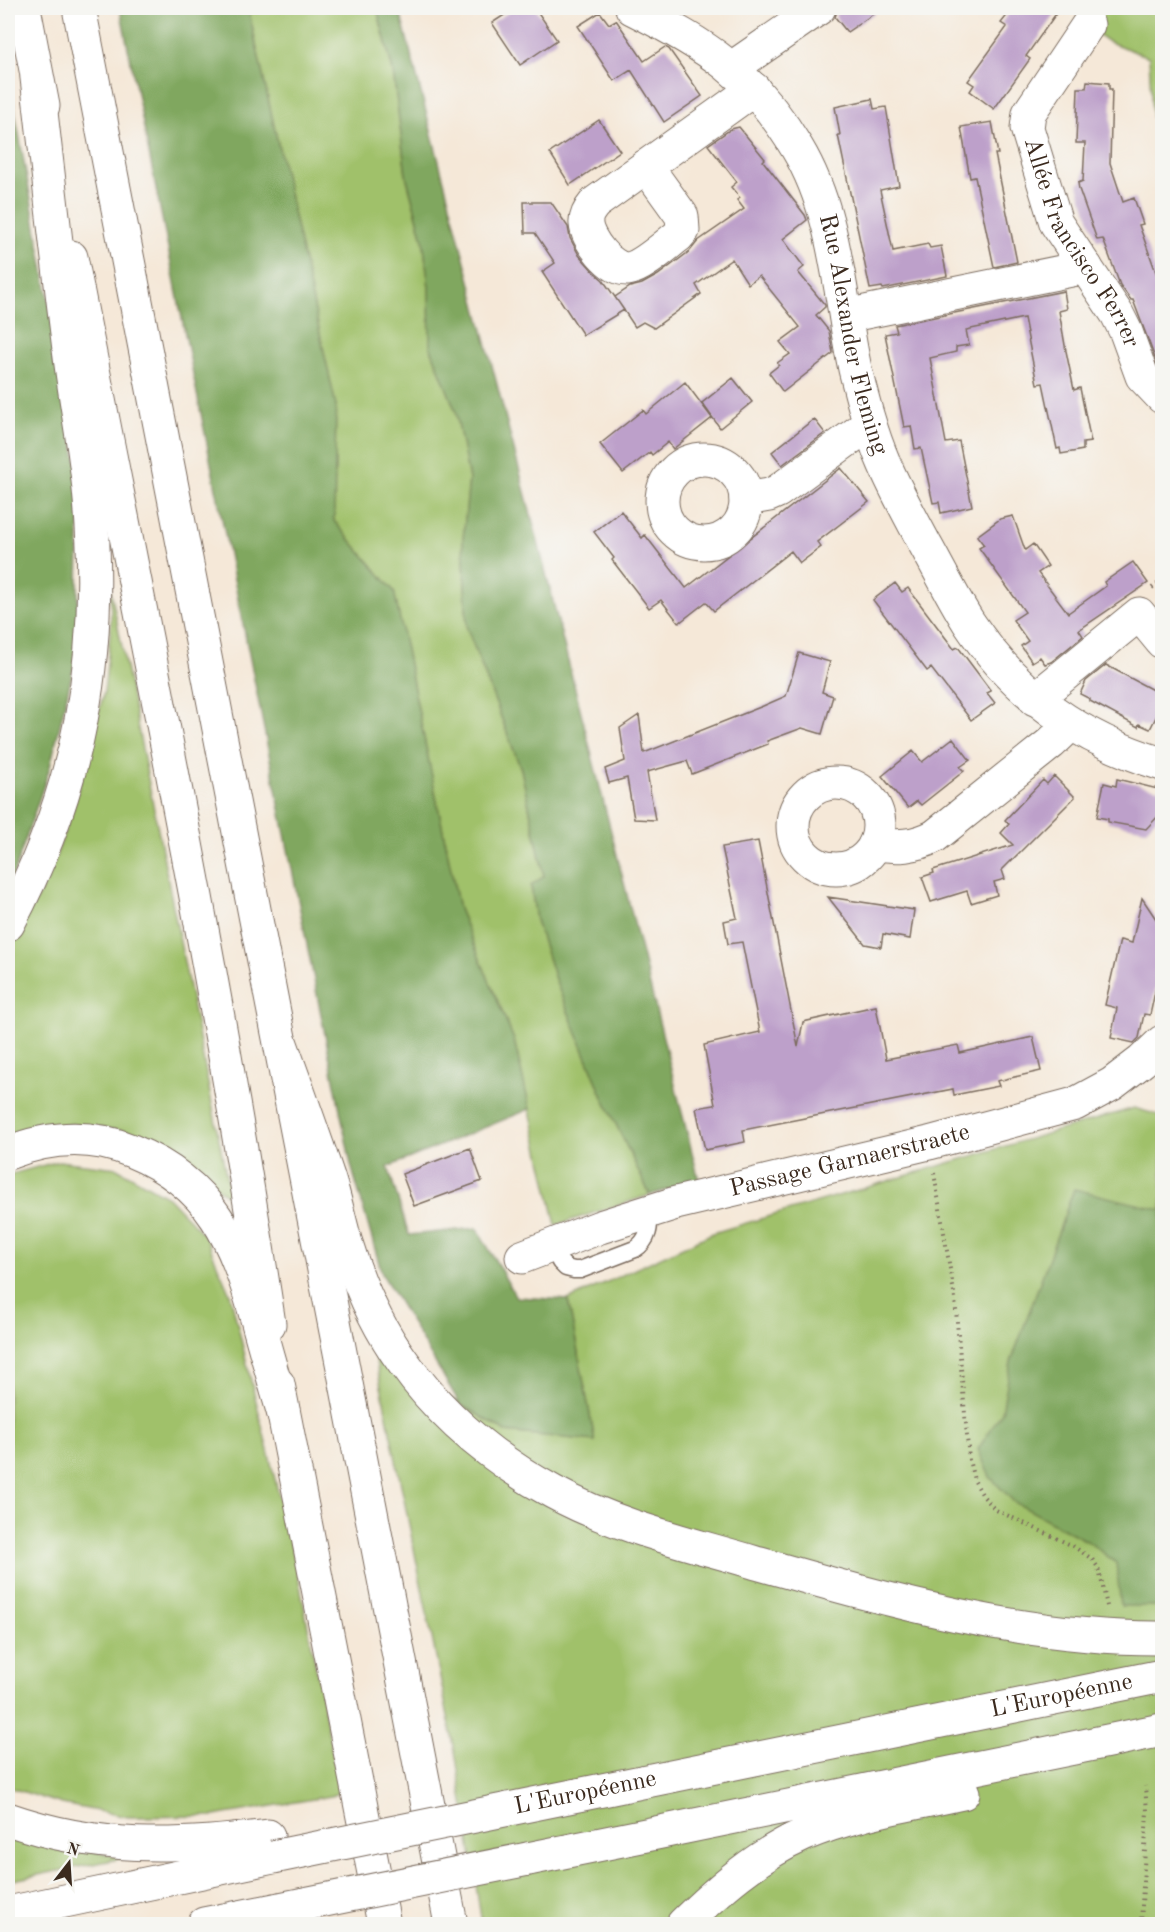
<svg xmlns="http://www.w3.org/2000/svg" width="1170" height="1932" font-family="'Old Standard TT',serif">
  <rect width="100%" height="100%" fill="#f6f6f2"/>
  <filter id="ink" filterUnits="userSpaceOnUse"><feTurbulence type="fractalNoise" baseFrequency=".0167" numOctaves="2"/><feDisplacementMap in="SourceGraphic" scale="12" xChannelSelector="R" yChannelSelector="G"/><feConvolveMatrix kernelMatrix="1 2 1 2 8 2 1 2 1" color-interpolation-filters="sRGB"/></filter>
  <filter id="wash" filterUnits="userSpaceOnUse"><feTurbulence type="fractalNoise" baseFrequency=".008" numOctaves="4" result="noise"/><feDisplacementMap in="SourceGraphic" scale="24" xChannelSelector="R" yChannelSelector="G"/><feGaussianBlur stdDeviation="1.35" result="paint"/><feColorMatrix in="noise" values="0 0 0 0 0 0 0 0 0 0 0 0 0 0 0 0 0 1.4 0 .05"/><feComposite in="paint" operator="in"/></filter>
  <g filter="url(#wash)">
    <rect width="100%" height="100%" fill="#f5e8d8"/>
    <path fill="#a0c16a" stroke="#6e7644" stroke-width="1.5" d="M248,8h129l16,63 13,104 17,64 6,48 1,59 26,66 13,67 -6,61 4,88 54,141 23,107 -13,10 5,34 20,62 47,115 47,98 -94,30 -42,-185 -55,-131 -65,-318 -60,-70 2,-115z
      M1077,8h85v134l-10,-25 -3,-60 -42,-16 -28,-21z
      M110,586l121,614 -47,-42 -57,-27 -55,-7 -64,14v-187l41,-75 25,-71 30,-113 7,-66z
      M1134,1108l28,8v808h-680l-27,-173 -81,-399 132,80 89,9 -27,-141 145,-67z
      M59,1161l58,7 51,29 37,39 25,58 67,276 43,222 -9,4 -117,20 -86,1 -66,-13 -54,-17v-612z
      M8,1834l115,24 -115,23z"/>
    <path fill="#80a75e" stroke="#5e683e" stroke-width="1.5" d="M120,8h128l88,398 -2,115 60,70 65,318 55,131 16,69 -142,58 21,68 68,-7 39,69 52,3 27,141 -89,-9 -46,-28 -78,-130 -31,-109z
      M377,8h22l138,530 162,642 -49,15 -47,-98 -47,-115 -20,-62 -5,-34 13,-10 -23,-107 -54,-141 -4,-88 6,-61 -13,-67 -26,-66 -1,-59 -6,-48 -17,-64 -13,-104z
      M8,74l36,197 36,211 -3,171 -27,114 -35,103 -7,15z
      M1074,1189l88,21v396h-41l-5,-43 -29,-22 -73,-39 -24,-25 -12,-28 24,-37 9,-50z"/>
    <g id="blocks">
      <path fill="#bda0ca" d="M515,8h20l22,32 -37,25 -28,-42z
        M838,8h44l-35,24 -12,-15z
        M1013,8h47l-34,48 4,3 -36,50 -24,-18 4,-6 -6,-4 39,-54 -6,-4z
        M600,12l9,12 7,-4 28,41 21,-14 4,2 33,47 -38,26 -33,-52 -17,11 -36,-55z
        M1087,81l22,2v6h3l-2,74 13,39 11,-4 9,26 -4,1 23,64v81l-4,-4 -25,-66h-2l-11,-15 -17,-46 -6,1 -18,-51 -1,-6 5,-2 2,-38h-9l2,-55h8z
        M872,99l2,10 12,-2 13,79 -19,4 13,61 35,-7 2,4 11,-2 6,30 -64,13 -1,-2 -12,2 -32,-154h2l-5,-28z
        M599,120l21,31 -50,34 -20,-32z
        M992,122l6,32h-3l22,108 -23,5 -19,-90 -5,1 -9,-51z
        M739,127l26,32 -2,2 42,54 2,5 -24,19 21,28 -6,5 27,33v2l-9,8 13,16 4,22 -50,39 -14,-19 10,-8 -2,-2 13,-9 -10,-12 20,-15 -41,-51 -11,8 -16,-25 -36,26 5,9 -47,34 -11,-6 -8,5 -20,-30 15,-10 12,-3 16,-9 32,-24 8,-10 46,-32 -7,-9 3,-2 -9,-11 6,-5 -29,-37 23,-16z
        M524,202h27l17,25 2,11 9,17 15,17 9,8 21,30 -41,25 -41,-63 13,-9 -20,-30h-10z
        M1064,291l3,18 -8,2 7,40 8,39 6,-2 11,54 -8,1v7l-22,4 -1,-6 -3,1 -14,-66 -6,1 -13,-66 -58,12 3,15 -13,2v5l-26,6 16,85 13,-2 13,65 -31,7 -2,-11 -6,1 -12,-55 -6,1 -4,-23 -7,1 -19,-93 12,-2 -2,-7z
        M733,378l19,24 -32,26 -18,-25z
        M685,382l27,36 -39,31 -5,-7 -16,13 -2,-3 -27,21 -23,-29 43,-34 3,4z
        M814,419l11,14 -43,32 -10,-13z
        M841,468l28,34 -52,40 4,5 -21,16 -9,-12 -77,60 -8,-9 -27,21 -18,-23 -12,8 -37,-48 2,-2 -20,-26 27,-21 21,27 3,-3 41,53z
        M1013,516l12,34 8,-6 15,22 -10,7 30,40 38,-27 -2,-4 29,-20 15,21 -69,47 4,6 -32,26 -6,2 -5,-7 -8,5 -11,-16 7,-5 -15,-21 12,-8 -46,-64 5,-3 -7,-9 23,-17z
        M895,583l7,9 6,-4 46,61 4,-2 33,44 -4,2 8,10 -24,17 -40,-52 -4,3 -54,-71z
        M799,653l31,9 -8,30 11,4 -11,38 -20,-6 -35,13 1,3 -76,30 -5,-13 -40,11 8,48 -21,-1 -7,-41 -18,5 -4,-14 20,-8 -5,-33 19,-13 5,38 119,-47 23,-10z
        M1106,665l56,30v10l-12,24 -11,-5 -1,3 -48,-26v-2l-10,-5 6,-13z
        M953,738l17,22 -10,7 4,4 -43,34 -4,-4 -9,7 -26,-32 31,-25 9,11z
        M1054,776l21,21 -73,73 3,9 -11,3 3,13 -26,8 -4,-12 -36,11 -9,-25 12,-4 -1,-3 80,-25 -12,-12 8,-9 -4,-4 38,-40 4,4z
        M1117,779l45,11v22l-16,17 -38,-7v-3l-11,-2 7,-34 12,3z
        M758,841l40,206 5,-25 73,-16 10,53 72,-14 2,8 73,-16 8,34 -44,10 2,5 -45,9 -1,-6 -210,41 2,12 -40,8 -9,-42 19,-3 -11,-60 56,-13 -18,-90 -14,2 -4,-23 13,-3 -15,-71z
        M828,897l86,13 -4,29 -27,-5 -2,13 -16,-3z
        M1142,898l20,30v32l-12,55 -6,-1 -5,24 -5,5 -23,-5 6,-30 -12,-3 15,-65 12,3z
        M470,1148l12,33 -68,25 -12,-32z"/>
    </g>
  </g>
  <g filter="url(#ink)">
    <use href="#blocks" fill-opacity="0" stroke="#7c6c5f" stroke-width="1.5"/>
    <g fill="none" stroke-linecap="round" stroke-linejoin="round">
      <defs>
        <path id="service" d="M552,1246l8,16 6,6 8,2h6l55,-21c14,-9 15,-22 14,-38"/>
        <g id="minor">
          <path id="s1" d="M632,8c74,37 121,66 165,140 40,66 42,147 58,221 8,32 16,64 29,94 12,28 27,55 42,83 14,25 27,52 43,77 48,72 111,116 193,141"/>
          <path id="s2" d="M1088,25l-59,88 -2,15 29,95 61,91 9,18 16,44 20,21"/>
          <path d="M732,68l87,-60"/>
          <path d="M646,166l36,50 1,14 -5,6c-12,9 -36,31 -50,33 -18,1 -41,-30 -42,-45 -1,-8 4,-15 9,-21l159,-114"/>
          <path d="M846,316l240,-49"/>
          <circle cx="704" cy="501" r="42"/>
          <path d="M746,499l23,-4 9,-4 91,-67"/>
          <path d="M1035,699l104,-85 23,28"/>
          <circle cx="836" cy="826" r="43"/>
          <path d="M875,844c22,3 39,3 60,-8l116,-93 20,-19"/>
          <path id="s3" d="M522,1257l78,-30 76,-24 253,-60 146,-39 37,-20 30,-23 20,-19"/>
        </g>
        <path id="primary" d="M24,8l19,98
          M79,8l372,1916
          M71,257c69,355 144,709 198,1067
          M278,1384l106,540"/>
        <g id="motorway">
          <path d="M8,924c72,-136 96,-270 82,-424 -4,-48 -14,-95 -20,-143 -12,-93 -22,-186 -33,-279"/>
          <path d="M281,1044c16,44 32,89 47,133 7,21 11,42 17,63 13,43 31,85 58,122 39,55 91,98 150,130 62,34 132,50 200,70 134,38 269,77 409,76"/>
          <path d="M8,1153c40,-16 83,-19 124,-2 80,33 103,89 125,168 8,30 17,61 26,92"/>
          <path id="s4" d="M509,1809l653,-133"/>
          <path d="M8,1819c89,31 167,29 260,17"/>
          <path d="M528,1859l634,-129"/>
          <path d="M8,1913l265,-56"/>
          <path d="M204,1924l76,-15"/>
          <path d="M683,1924c36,-35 73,-68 120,-89 50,-22 107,-30 160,-42"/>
        </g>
      </defs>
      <use href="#service" stroke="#7c6c5f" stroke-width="19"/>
      <use href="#minor" stroke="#7c6c5f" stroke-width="35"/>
      <use href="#primary" stroke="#7c6c5f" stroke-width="35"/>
      <use href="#motorway" stroke="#7c6c5f" stroke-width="35"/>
      <path stroke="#7c6c5f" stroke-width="4" stroke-dasharray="1.5 4.5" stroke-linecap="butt" d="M1152,588l10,-8
        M934,1173l21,126 14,161 5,20 9,16 13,14 77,36 19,13 5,7 3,8 7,32
        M1141,1924l6,-113 -2,-25"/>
      <use href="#service" stroke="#fff" stroke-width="16"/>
      <use href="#minor" stroke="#fff" stroke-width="33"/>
      <use href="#primary" stroke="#fff" stroke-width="33"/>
      <use href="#motorway" stroke="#fff" stroke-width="33"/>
      <defs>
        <path id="motorway-bridge" d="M273,1857l236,-48
          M280,1909l248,-50"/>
      </defs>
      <use href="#motorway-bridge" stroke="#7c6c5f" stroke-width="35" stroke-linecap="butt"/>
      <use href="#motorway-bridge" stroke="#fff" stroke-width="33"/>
    </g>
  </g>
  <g text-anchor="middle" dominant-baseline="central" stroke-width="4.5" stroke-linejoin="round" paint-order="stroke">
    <g font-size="24" fill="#3b2a1e" stroke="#f6f6f2">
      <text stroke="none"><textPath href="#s2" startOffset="249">Allée Francisco Ferrer</textPath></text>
      <text stroke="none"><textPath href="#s1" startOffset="416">Rue Alexander Fleming</textPath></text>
      <text stroke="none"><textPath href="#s3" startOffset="342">Passage Garnaerstraete</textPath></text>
      <text stroke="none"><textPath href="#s4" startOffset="564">L'Européenne</textPath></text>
      <text stroke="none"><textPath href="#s4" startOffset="78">L'Européenne</textPath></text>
    </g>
  </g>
  <rect width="1170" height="1932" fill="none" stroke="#f6f6f2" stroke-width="30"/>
  <g transform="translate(69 1863) rotate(17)" stroke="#f6f6f2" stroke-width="4.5" paint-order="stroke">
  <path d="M0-4.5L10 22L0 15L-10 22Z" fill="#3b2a1e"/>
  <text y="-9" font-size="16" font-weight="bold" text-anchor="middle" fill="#3b2a1e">N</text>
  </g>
</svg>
